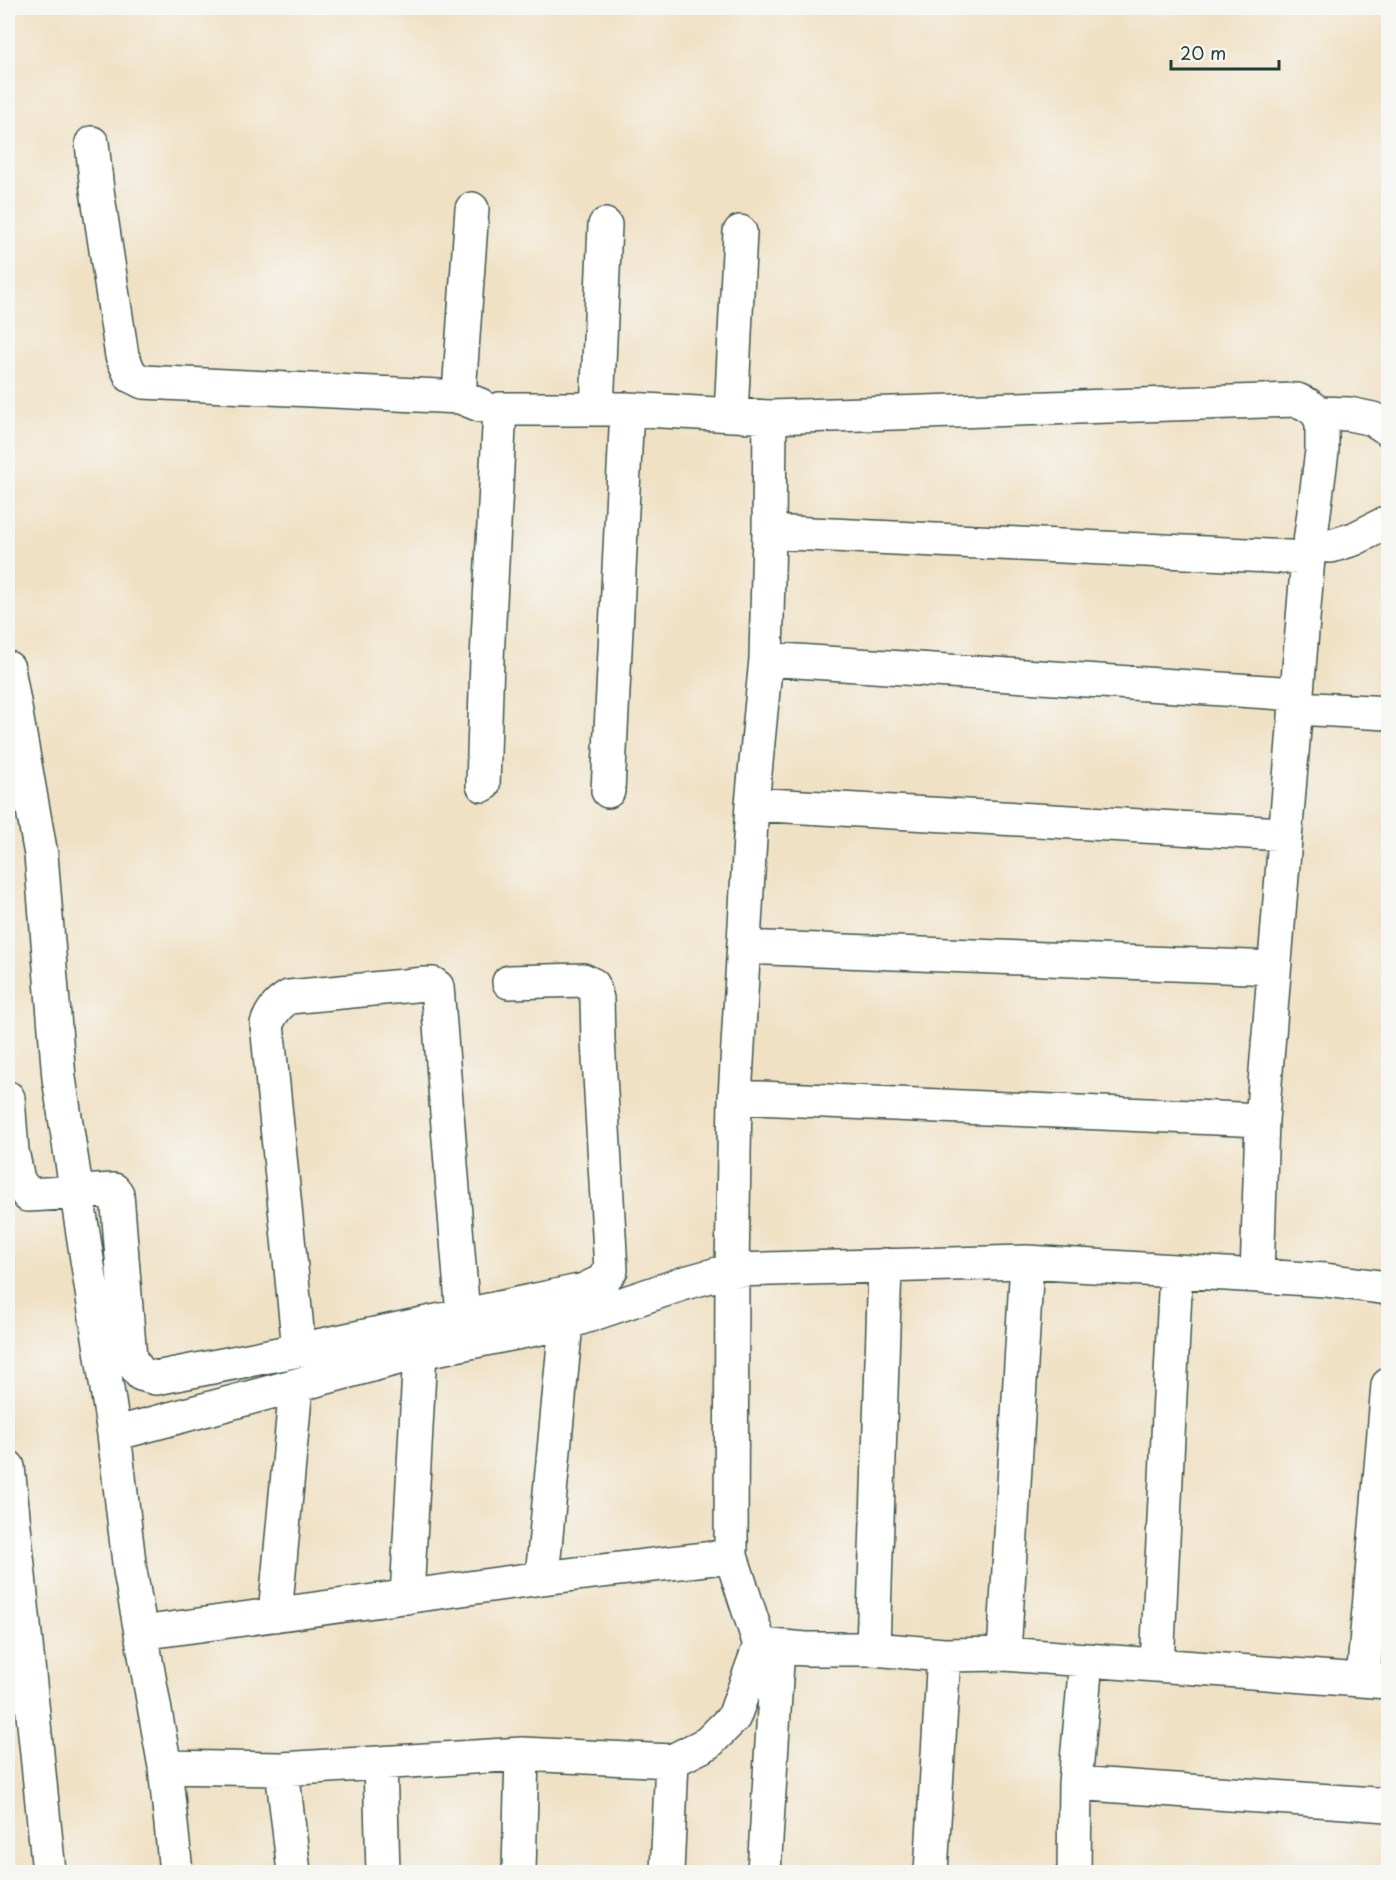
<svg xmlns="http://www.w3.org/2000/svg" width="1396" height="1880" font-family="'Playpen Sans',sans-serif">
  <rect width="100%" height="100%" fill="#f6f6f2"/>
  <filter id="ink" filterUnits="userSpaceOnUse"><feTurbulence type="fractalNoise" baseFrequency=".0167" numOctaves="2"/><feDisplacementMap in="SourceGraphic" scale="12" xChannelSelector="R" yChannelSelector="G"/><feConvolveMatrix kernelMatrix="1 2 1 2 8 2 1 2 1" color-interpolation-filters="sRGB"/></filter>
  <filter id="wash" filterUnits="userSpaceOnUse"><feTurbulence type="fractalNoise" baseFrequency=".008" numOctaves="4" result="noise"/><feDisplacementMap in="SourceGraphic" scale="24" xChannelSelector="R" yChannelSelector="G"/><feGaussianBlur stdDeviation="1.35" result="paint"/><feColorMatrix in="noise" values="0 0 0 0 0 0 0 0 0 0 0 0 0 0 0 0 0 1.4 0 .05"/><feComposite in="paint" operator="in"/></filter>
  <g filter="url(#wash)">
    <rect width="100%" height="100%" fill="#f0e1c5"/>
  </g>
  <g filter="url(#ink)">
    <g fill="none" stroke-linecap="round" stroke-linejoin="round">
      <defs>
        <path id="street" d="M92,143l5,47 25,166 9,20 12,6 317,15
          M472,209l-12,170v18l20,8
          M597,409l8,-184
          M1318,413l31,1 24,5 15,10
          M731,415l9,-183
          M769,532l539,26
          M1310,545l21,1 23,-7 34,-17
          M766,659l531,35
          M8,668l33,187 18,223 55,356 16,137 35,196 11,105
          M1296,708l92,5
          M483,785l4,-126 13,-250h127l143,8 527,-17 11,5 10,8 4,10v28l-14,107 -46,562 -5,156
          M608,791l19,-382
          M752,804l533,30
          M744,947l530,21
          M735,1097l527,23
          M8,1098l4,53 6,29 10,15 86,-5 3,4 13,165 11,15 15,4 143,-28 285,-60 17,-8 10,-12 -13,-230 -1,-41 -4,-14 -10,-5 -74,2
          M299,1350l-32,-326c4,-12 12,-21 22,-27l136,-13h8l4,3 26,329
          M114,1434l306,-82 146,-29 119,-40 47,-13 295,-8 298,18 63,8
          M8,1467l41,405
          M542,1578l24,-255
          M407,1597l13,-245
          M275,1615l21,-229
          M141,1633l401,-55 189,-22
          M760,1645l-29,-89 1,-286 3,-173 17,-293 14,-145 3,-127 1,-115
          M873,1649l12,-384
          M1004,1654l23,-392
          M1157,1665l19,-394
          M1363,1680l25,-295
          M380,1763l3,109
          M165,1767l117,2 240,-15 150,7 36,-18 26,-26 26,-72 46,4h67l71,6 60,-1 384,28
          M282,1769l12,103
          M1075,1783l313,22
          M519,1872l3,-118
          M667,1872l5,-111
          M764,1872l14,-225
          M931,1872l13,-217
          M1074,1872l1,-89 11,-122"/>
      </defs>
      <use href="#street" stroke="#3e564a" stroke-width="36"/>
      <use href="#street" stroke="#fff" stroke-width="33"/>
    </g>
  </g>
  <rect width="1396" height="1880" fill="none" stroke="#f6f6f2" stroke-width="30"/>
  <path d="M1171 60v9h108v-9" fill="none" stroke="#1f3d34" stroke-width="3"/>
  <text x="1180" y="60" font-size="18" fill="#1f3d34" stroke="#f6f6f2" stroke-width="4.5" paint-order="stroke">20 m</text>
</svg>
